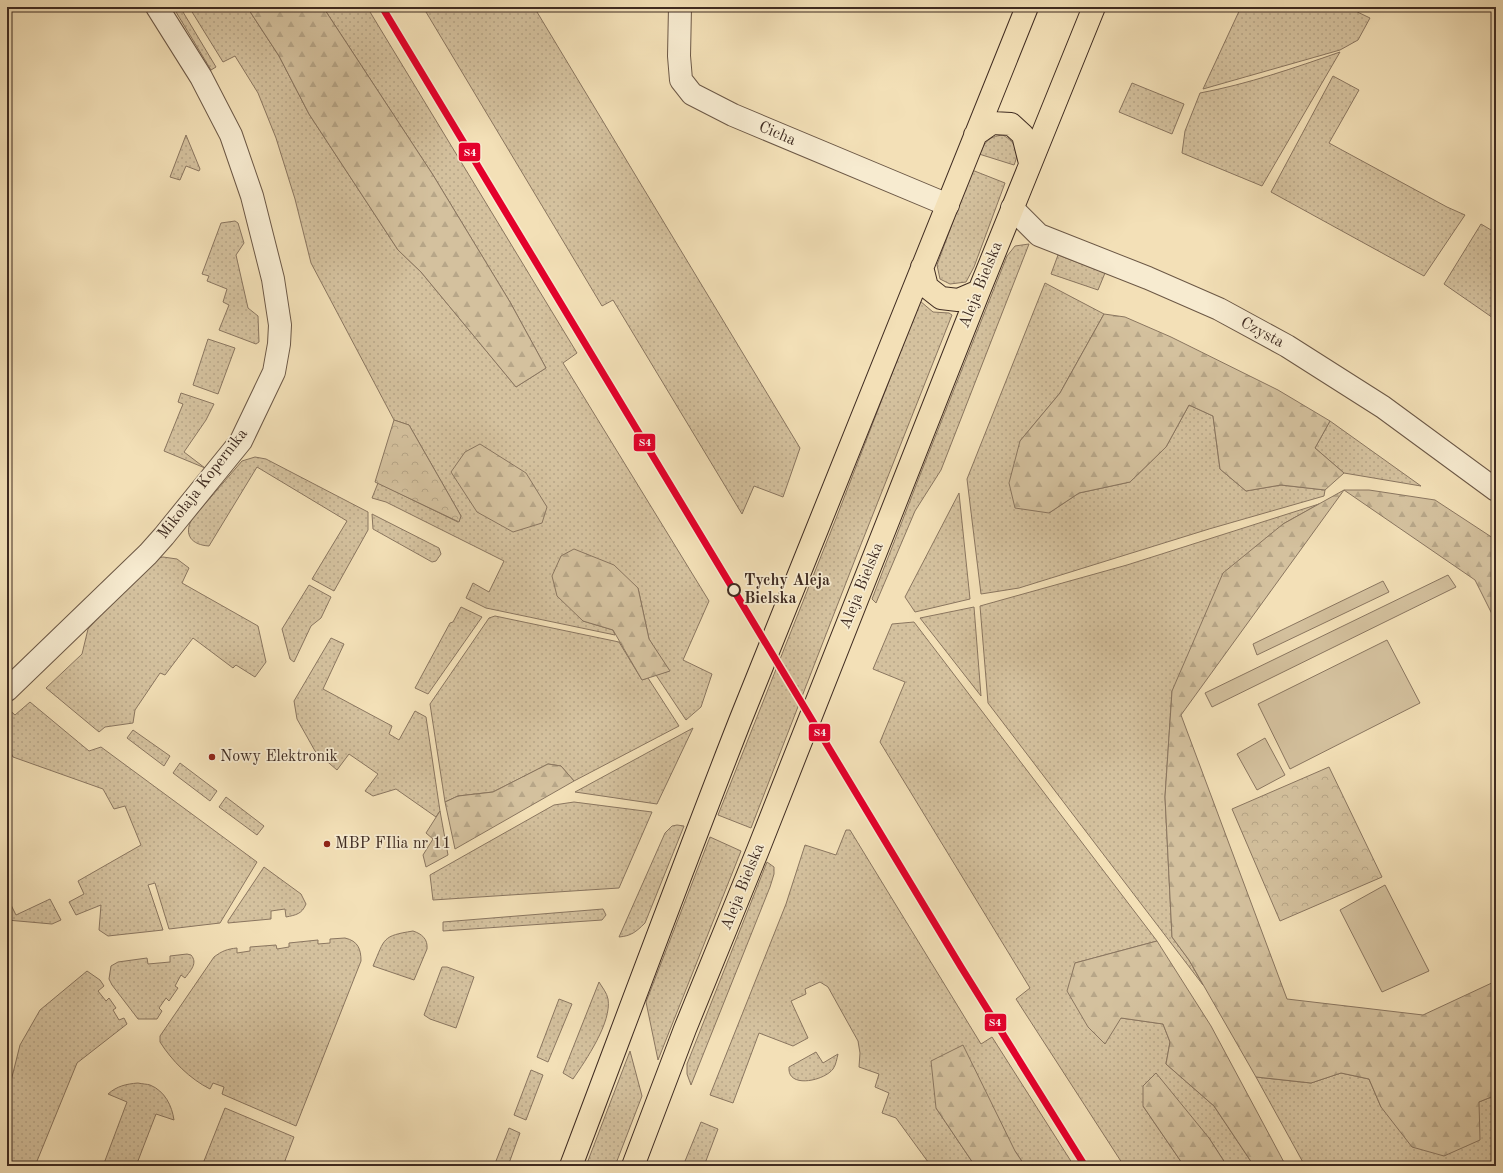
<svg xmlns="http://www.w3.org/2000/svg" width="1503" height="1173" font-family="'Old Standard TT',serif">
  <defs>
    <pattern id="grass-dots" width="8" height="8" patternUnits="userSpaceOnUse"><rect width="8" height="8" fill="#d4c19e"/><path d="M2 2h.1M6 6h.1" fill="none" stroke="#b7a688" stroke-width="1.8" stroke-linecap="round"/></pattern>
    <pattern id="forest-firs" width="22" height="20" patternUnits="userSpaceOnUse"><rect width="22" height="20" fill="#d4c19e"/><path d="M5 1l3.5 6h-7zM16 11l3.5 6h-7z" fill="#b7a688"/></pattern>
    <pattern id="park-crowns" width="20" height="18" patternUnits="userSpaceOnUse"><rect width="20" height="18" fill="#d4c19e"/><path d="M2 6a3 3 0 1 1 6 0M12 15a3 3 0 1 1 6 0" fill="none" stroke="#b7a688"/></pattern>
  </defs>
  <rect width="100%" height="100%" fill="#f3e0b7"/>
  <filter id="stains"><feTurbulence type="fractalNoise" baseFrequency=".005" numOctaves="4"/><feColorMatrix values="0 0 0 0 .2 0 0 0 0 .09 0 0 0 0 .02 0 0 0 .5 -.17"/></filter>
  <radialGradient id="worn" r=".72"><stop offset=".6" stop-color="#630" stop-opacity="0"/><stop offset="1" stop-color="#630" stop-opacity=".3"/></radialGradient>
  <path fill="url(#grass-dots)" stroke="#8a7660" d="M173,7h7l36,60 -5,3z
    M189,7h58l32,49 30,58 89,136 23,22 95,115 30,-19 -36,-66 -77,-127 -110,-168h44l210,346 -14,10 146,238 -26,59 29,14 -11,33 -15,13 -30,-45 13,-4 -20,-32 -11,-51 -55,33 30,9 2,5 -129,-27 -20,-10 7,-15 16,9 15,-31 -118,-59 -14,-4 6,-15 80,39 3,-6 -52,-91 -15,-5 -83,-157 -16,-64 -19,-61 -18,-45 -23,-37 -12,6z
    M423,7h111l266,441 -17,49 -29,-11 -12,28 -129,-214 -11,6z
    M1241,7h106l23,11 -12,22 -18,10 -137,39z
    M1340,52l-78,134 -80,-33 3,-22 15,-38c48,-9 94,-25 140,-41z
    M1333,76l26,14 -30,53 118,64 18,8 -41,61 -153,-84z
    M1132,83l52,21 -12,30 -53,-22z
    M186,135l14,34 -1,2 -13,-5 -6,14 -10,-3z
    M1003,135c13,8 17,16 11,30l-35,-11c7,-12 8,-17 24,-19z
    M972,170l33,13 -31,84 -8,15 -16,2 -10,-5 -3,-14z
    M235,221l3,2 6,20 -8,12 12,53 10,8 1,26 -3,2 -37,-14 10,-25 -6,-3 4,-13 -20,-8 2,-5 -7,-2 19,-51z
    M1481,224l15,9v87l-52,-36z
    M1029,244l-88,226 -26,41 -39,92 -4,-4 48,-124 87,-219 8,-10z
    M1058,255l47,18 -7,17 -47,-16z
    M1045,283l59,31 -44,79 -40,48 29,72 30,-20 51,-11 36,-35 23,-42 24,11 7,53 26,22 35,-6 44,5 -1,6 -115,33 -190,59 -38,6 -14,-115z
    M920,301l13,11 16,1 3,2 -96,242 -105,271 -33,-13 119,-299z
    M208,339l27,9 -17,46 -25,-9z
    M181,393l33,11 -8,16 -22,32 21,16 -41,-17 19,-47 -5,-2z
    M1330,421l91,65 -77,-13 -29,-25z
    M255,457l11,2 102,53v18l-34,61 -22,-12 35,-58 -90,-54 -48,79c-17,-1 -26,-11 -17,-27l50,-58z
    M959,493l11,106 -55,13 -10,-15z
    M1319,504l-36,20 -111,167 -7,106 7,140 17,23 14,25 -215,-282 -8,-97 147,-41z
    M372,514l67,34 2,6 -5,7 -4,1 -59,-33z
    M163,557l14,2 12,9 -7,15 76,43 8,36 -11,15 -19,-12 -3,3 -40,-30 -28,37 -5,-2 -25,37 -2,13 -28,4 -6,5 -53,-44 36,-34 6,-25 65,-70z
    M309,585l22,12 -10,21 -10,8 -17,36 -4,-3 -8,-30z
    M461,607l21,10 -54,77 -13,-6 35,-65 3,-1z
    M974,607l7,89 -61,-78z
    M495,616l124,26 23,38 6,-2 31,48 -105,55 -13,-15 -13,-2 -55,28 -35,4 -13,6 -15,-98 59,-86z
    M914,622l243,319 -82,22 46,55 42,6 7,18 -4,22 48,42 40,60h-27l-18,-28 -66,-32 41,60h-60l-108,-167 14,-11 -150,-246 25,-60 -32,-13 19,-45z
    M331,638l13,6 -21,45 69,37 -3,8 10,6 16,-29 11,6 14,94 -4,6 -40,-28 -23,7 -8,-5 13,-17 -29,-20 -12,16 -22,-19 -18,-32 -3,-18z
    M30,702l59,49 12,-4 156,115 -37,61 -51,6 -14,-46 -7,2 15,45 -55,6 -9,-6 2,-25 -25,10 -7,-13 15,-8 -6,-13 63,-36 -16,-39 -11,3 -11,-20 -90,-32 -6,-12v-37l8,7z
    M693,728l-36,76 -82,-12z
    M133,730l37,26 -6,10 -37,-28z
    M180,763l37,28 -7,10 -37,-28z
    M226,797l38,29 -7,9 -38,-28z
    M574,802l78,10 -33,76 -186,12 -3,-25 124,-70z
    M677,825l7,1 -39,97c-9,9 -14,13 -26,14l46,-104 7,-7z
    M846,830h4l131,214 11,-7 82,129h-49l-10,-15 -79,-43 39,58h-44l-35,-48 -14,-5 7,-20 -14,-6 4,-13 -20,-7 1,-14 -2,-12 -30,-54 -8,-5 -15,7 1,5 -15,7 17,37 -15,8 -34,-13 -26,70 -23,-8 76,-191 19,-59 31,10z
    M710,837l31,14 -83,209 -12,-58z
    M767,862l7,5v7l-4,13 -79,198 -4,-11v-10z
    M264,867l37,27 5,10c-4,10 -10,11 -20,13l-1,-8 -14,2v8l-43,4v-2z
    M7,897l9,18 34,-16 11,21 -9,4 -45,-4z
    M603,909l3,6 -4,5 -159,11v-9z
    M413,931c9,3 15,8 14,18l-13,31 -41,-14c12,-28 9,-30 40,-35z
    M345,938c13,3 16,11 16,23l-65,165 -74,-32 2,-7 -11,-4 -3,6c-20,-10 -38,-28 -50,-47v-6l54,-79c8,-6 13,-8 23,-9v5l13,-2v-4l26,-2 1,4 12,-2v-4l29,-3v4l12,-1v-4z
    M187,954l4,1c7,8 0,15 -6,23l-4,-3 -6,11 3,2 -9,13 -3,-3 -7,10 3,3 -5,8h-19l-26,-34 -3,-6 2,-13 7,-4 29,-4 1,6 22,-2v-6z
    M442,967h5l27,10 -18,51 -26,-9 -6,-4z
    M87,971l13,9 4,6 -6,5 8,10 3,-3 7,10 -3,2 6,10 5,-2 3,6 -50,39 -42,103h-28v-69l13,-52 20,-35z
    M599,982c3,5 8,11 9,17 4,23 -22,61 -35,80l-10,-6z
    M559,999l13,5 -24,58 -11,-5z
    M630,1051l12,45 -27,70h-29z
    M816,1052l7,11 15,-9c-1,4 -2,11 -5,15 -9,12 -46,20 -44,-2z
    M531,1070l12,5 -17,45 -12,-5z
    M1341,1073l28,6 12,28 98,-5 17,-7v71h-191l-49,-89 55,6z
    M138,1083c4,1 9,1 12,2 15,6 22,21 24,35l-18,-6 -20,52h-33l24,-64 -19,-8c9,-8 18,-10 30,-11z
    M225,1108l69,29 -11,29h-81z
    M701,1122l17,7 -14,37h-21z
    M509,1128l11,5 -12,33h-14z"/>
  <path fill="url(#forest-firs)" stroke="#8a7660" d="M247,7h76l110,168 77,127 36,66 -30,19 -95,-115 -23,-22 -89,-136 -30,-58z
    M1104,314l21,3 46,20 107,53 52,31 -15,27 29,25 -19,17 -44,-5 -35,6 -26,-22 -7,-53 -24,-11 -23,42 -36,35 -51,11 -30,20 -34,-5 -6,-25 11,-42 40,-48z
    M480,444l46,29 21,34 -5,16 -29,9 -36,-20 -26,-40 14,-20z
    M1344,490l-163,225 106,284 136,16 73,-34v114l-17,7 1,38 -36,16 -32,-9 -31,-40 -12,-28 -28,-6 -30,10 -55,-6 -67,-117 -17,-23 -7,-140 7,-106 51,-118 60,-49 61,-34h25l66,10 61,40v72l-4,2 -17,-34z
    M574,549l40,16 24,23 11,51 21,32 -28,9 -29,-50 -30,-9 -26,-25 -5,-20 9,-20z
    M548,764l13,2 13,15 -119,68 -10,-47 13,-6 35,-4z
    M440,811l8,44 -22,12 -3,-12 10,-16 -7,-6z
    M1157,941l54,85 75,140h-32l-40,-60 -48,-42 4,-22 -7,-18 -42,-6 -16,26 -17,-17 -21,-36 8,-28z
    M963,1045l52,106 10,15h-50l-39,-58 -5,-47z
    M1156,1073l53,65 18,28h-43l-41,-60v-20z"/>
  <path fill="url(#park-crowns)" stroke="#8a7660" d="M394,420l15,5 52,91 -2,6 -84,-40z
    M1329,767l53,110 -102,44 -48,-112z"/>
  <path fill="#d4c19e" stroke="#8a7660" d="M1448,575l8,12 -244,120 -7,-14z
    M1383,581l6,11 -132,63 -4,-11z
    M1387,640l33,63 -130,66 -32,-65z
    M1265,738l20,37 -28,15 -20,-36z
    M1385,885l44,86 -47,21 -42,-82z"/>
  <g fill="none" stroke-linecap="round" stroke-linejoin="round">
    <defs>
      <path id="minor" d="M680,7l-1,49 2,24 11,14 41,21 215,90
        M1012,208l27,27 109,43 71,31 68,37 96,61 113,83
        M7,690l141,-136 16,-18 77,-95 33,-69 5,-28 1,-19 -7,-46 -21,-83 -21,-61 -30,-58 -44,-70"/>
      <path id="major" d="M975,135l17,-12 19,1 12,11 7,28
        M922,267l5,20 14,11 17,2 21,-9
        M571,1166c56,-148 111,-297 169,-445 94,-238 190,-476 287,-714
        M633,1166l52,-137 73,-179 221,-559 115,-284"/>
    </defs>
    <use href="#minor" stroke="#6c5846" stroke-width="24"/>
    <use href="#major" stroke="#3f2b21" stroke-width="24"/>
    <use href="#minor" stroke="#f7ebd0" stroke-width="22"/>
    <use href="#major" stroke="#f3e0b7" stroke-width="22"/>
    <defs>
      <path id="rail-1" d="M382,7l579,960 124,199"/>
    </defs>
    <use href="#rail-1" stroke="#f7ebd0" stroke-width="10"/>
    <use href="#rail-1" stroke="#e4002b" stroke-width="7"/>
  </g>
  <circle fill="#f7ebd0" stroke="#3f2b21" stroke-width="2" cx="734" cy="590" r="6"/>
  <g fill="#8f2418" stroke="#f7ebd0" stroke-width="1.5">
    <circle cx="212" cy="757" r="4"/>
    <circle cx="327" cy="844" r="4"/>
  </g>
  <g text-anchor="middle" dominant-baseline="central" stroke-width="3.5" stroke-linejoin="round" paint-order="stroke">
    <g font-size="16" fill="#3f2b21" stroke="#f7ebd0">
      <text transform="translate(777 134) rotate(23)">Cicha</text>
      <text transform="translate(981 285) rotate(-68)">Aleja Bielska</text>
      <text transform="translate(1262 333) rotate(28)">Czysta</text>
      <text transform="translate(203 484) rotate(-52)">Mikołaja Kopernika</text>
      <text transform="translate(862 586) rotate(-68)">Aleja Bielska</text>
      <text transform="translate(743 887) rotate(-68)">Aleja Bielska</text>
    </g>
    <g font-size="16" font-weight="bold" fill="#3f2b21" stroke="#f7ebd0" text-anchor="start">
      <text x="744" y="581">Tychy Aleja<tspan x="744" dy="18">Bielska</tspan></text>
    </g>
    <g font-size="16" fill="#3f2b21" stroke="#f7ebd0" text-anchor="start">
      <text x="220" y="757">Nowy Elektronik</text>
      <text x="335" y="844">MBP FIlia nr 11</text>
    </g>
  </g>
  <g stroke="#f7ebd0" stroke-width="1.5">
    <rect x="458" y="142" width="23" height="20" rx="4" fill="#e4002b"/>
    <rect x="633" y="433" width="23" height="19" rx="4" fill="#e4002b"/>
    <rect x="808" y="723" width="23" height="19" rx="4" fill="#e4002b"/>
    <rect x="984" y="1013" width="23" height="19" rx="4" fill="#e4002b"/>
  </g>
  <g font-size="11" text-anchor="middle" font-weight="bold" fill="#fff">
    <text x="470" y="156">S4</text>
    <text x="645" y="446">S4</text>
    <text x="820" y="736">S4</text>
    <text x="995" y="1026">S4</text>
  </g>
  <rect width="1503" height="1173" fill="none" stroke="#f3e0b7" stroke-width="24"/>
  <rect x="8" y="8" width="1487" height="1157" fill="none" stroke="#3f2b21" stroke-width="2"/>
  <rect x="12" y="12" width="1479" height="1149" fill="none" stroke="#3f2b21"/>
  <rect width="100%" height="100%" filter="url(#stains)"/>
  <rect width="100%" height="100%" fill="url(#worn)"/>
</svg>
